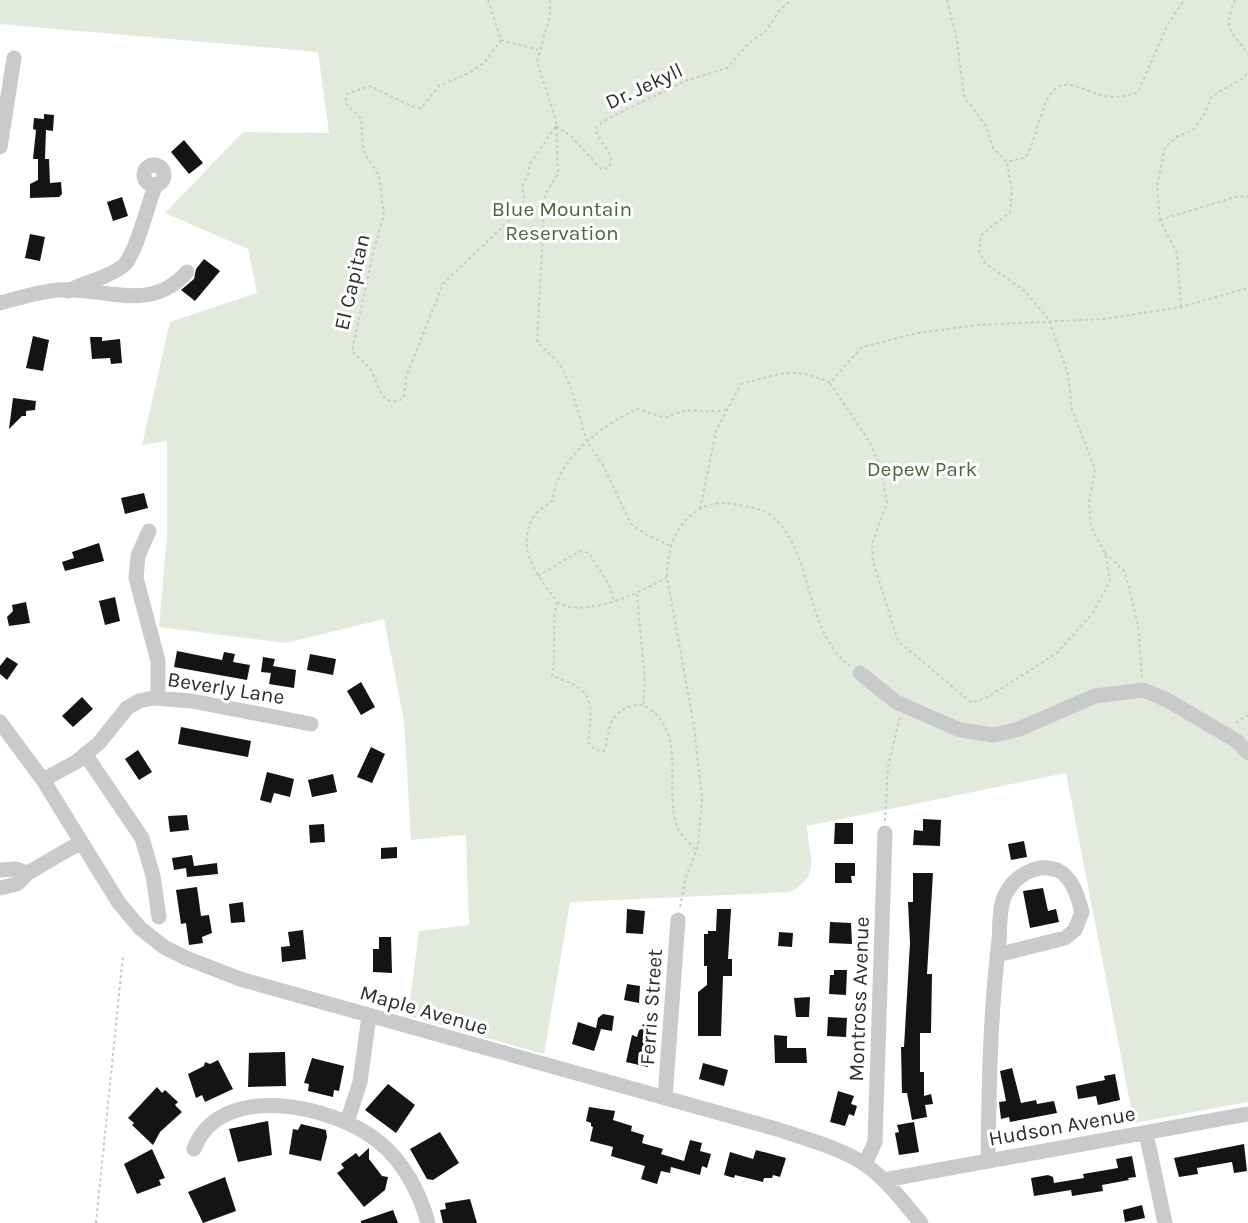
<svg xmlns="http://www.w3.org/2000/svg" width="1248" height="1223" font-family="Karla,sans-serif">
  <rect width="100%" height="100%" fill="#fff"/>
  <path fill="#e2ebdb" d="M0,0h1248v1102l-114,21 -68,-350 -259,53c1,29 16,50 -18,66l-219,10 -26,152 -136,-38 11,-85 50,-6 -3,-90 -55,5 -7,-119 -20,-102 -98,24 -127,-16 8,-92v-94l-25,4 28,-123 87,-29 -9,-44 -83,-36 78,-81 86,1 -11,-81 -318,-28z"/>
  <path fill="#141414" d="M44,114l10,1 -1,16 -7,-1 -1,29h-5h9l1,24 11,-1 1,12 -3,3 -29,1v-14l8,-4v-21h-5l3,-29 -3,-1 1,-11 10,1z
    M184,140l19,23 -14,11 -18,-22z
    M122,197l6,19 -15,5 -6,-19z
    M30,234l15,3 -5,24 -15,-3z
    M204,259l16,12 -25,30 -14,-11 13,-11 2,-10z
    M33,336l16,4 -6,31 -17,-3z
    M90,337h12v4l18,-2 2,24 -11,1 -1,-6 -18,1z
    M13,398l23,3 -1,9 -9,1v5h-4l-13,13z
    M144,493l4,15 -23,6 -4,-16z
    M99,543l5,18 -39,10 -3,-9 12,-4 -2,-6z
    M115,597l5,24 -15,4 -6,-24z
    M26,602l4,21 -21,3 -2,-9 6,-6 -1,-6z
    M177,651l45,9 2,-8 11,2 -2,8 17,3 -3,15 -73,-13z
    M310,654l26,5 -3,16 -26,-5z
    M7,657l11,7 -11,16 -7,-6v-8z
    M263,657l12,2 -2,7 23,4 -2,18 -25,-4 2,-11 -10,-1z
    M361,682l14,25 -14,8 -14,-24z
    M82,697l11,12 -20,18 -11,-11z
    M181,727l70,14 -3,16 -70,-13z
    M371,747l14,7 -13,29 -15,-6z
    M138,750l14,22 -13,8 -14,-21z
    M267,772l27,7 -4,18 -16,-4 -3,10 -11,-3z
    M333,774l4,18 -25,5 -4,-17z
    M187,815l2,15 -19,2 -2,-16z
    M923,819l18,1 -1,26 -27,-1 1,-15 9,1z
    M835,823h18v21h-19z
    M324,824l1,18 -15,1 -1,-18z
    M1024,841l3,16 -16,3 -3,-16z
    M397,847v11l-16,1v-11z
    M192,855l2,11 23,-3 1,11 -31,3 -1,-9 -12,2 -2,-12z
    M835,863h20v13h-4l1,7h-17z
    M913,873h20l-6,101h5l-1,59h-11v39h4v24l7,-2 2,10 -8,1 2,12 -15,3 -5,-27h-5l-1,-46h3l6,-104 -2,-41h5z
    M197,887l4,29 8,-1 3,18 -10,4 1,6 -14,2 -3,-22 -5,1 -5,-34z
    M1043,888l5,23 8,-2 3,13 -29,6 -7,-37z
    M243,902l2,20 -14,1 -2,-19z
    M627,909l18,2 -2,23 -17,-1z
    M717,909h14l-3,50h4v17h-9l-2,60h-23v-44l9,-7v-19h-3v-32h4v-3h8z
    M830,922l21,1 1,21 -23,-1z
    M303,930l3,29 -24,3 -1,-15 9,-1 -2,-14z
    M779,932l14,1 -1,14 -14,-1z
    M379,937h12l1,36 -19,-1v-23h6z
    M834,970h13l-1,25 -17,-1 1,-19h4z
    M627,984l13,2 -1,17 -15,-3z
    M810,997l-1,20h-13l-2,-19z
    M603,1014l11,2 -2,15 -11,-2 -7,22 -22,-7 6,-22 18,6 2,-10z
    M828,1017l19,1 -1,19 -19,-1z
    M642,1029l7,1 -1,8 6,2 -6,27 -22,-5 6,-27 5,2 2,-7z
    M774,1035l13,1v12h19l1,15h-32z
    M285,1052l1,34 -38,1 1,-34z
    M312,1058l32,8 -5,25 -5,-1 -1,7 -25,-6 1,-7 -5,-1z
    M218,1060l15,29 -28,13 -3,-7 -6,3 -8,-24 16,-8 1,-4 5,2z
    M703,1063l25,7 -4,16 -25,-7z
    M1012,1068l9,35 15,-3 1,4 17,-3 3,12 -47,9 -1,-5 -8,2 -2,-17 7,-1 -6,-30z
    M1115,1074l5,26 -22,5 -2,-9 -18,3 -2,-13 29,-6 -1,-4z
    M388,1084l27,21 -19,28 -31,-23z
    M157,1087l5,6 3,-3 13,12 -3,3 7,7 -22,20 -7,13 -21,-20 2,-2 -6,-5z
    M838,1091l16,5 -3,8 6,2 -3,10 -5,-2 -4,12 -15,-4z
    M589,1107l26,4 -2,9 19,6 -1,5 13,4 -2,8 21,6 -2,5 23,7 6,-21 12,3 -2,8 11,3 -4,14 -5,-2 -2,9 -29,-8 -1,6 -9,-2 -4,13 -16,-5 4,-13 -34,-10 2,-9 -23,-6 3,-14 -2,-1v-3l-5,-2z
    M268,1121l4,34 -34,7 -9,-33z
    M914,1122l5,30 -20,3 -4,-22 4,-1 -2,-7z
    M301,1124l25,6 1,7 -6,24 -32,-7 4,-25 5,1z
    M440,1132l19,31 -26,17 -6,-1 -17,-30z
    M1244,1144l3,27 -13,2 -2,-11 -35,6 1,6 -19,3 -5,-19z
    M369,1148v11l13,17 6,1 -3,13 -21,17 -27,-34 7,-5 -3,-4 15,-11 3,4z
    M152,1149l13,29 -6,2 2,5 -24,9 -13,-30z
    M756,1150l30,8 -6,19 -7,-2 -1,3h-8l-1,4 -28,-7 -1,3 -10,-3 6,-23 23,7z
    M1132,1156l4,21 -8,1 1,2 -27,5 1,6 -31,5 -1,-6 -37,6 -3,-18 17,-3 5,2 1,6 30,-5 -1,-4 35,-6 -2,-9z
    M225,1177l11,34 -33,12 -15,-31z
    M470,1199l7,24h-34l-3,-13 6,-1 -1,-6z
    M1142,1205l3,13 -20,4 -2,-12z
    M393,1210l5,13h-37v-2z"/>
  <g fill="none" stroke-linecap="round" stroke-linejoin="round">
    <path stroke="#cacaca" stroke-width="2" stroke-dasharray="3 3" stroke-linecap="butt" d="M488,0l13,40 -17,23 -15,10 -30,13 -18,22 -7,-1 -45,-21 -22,8 -2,9 16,15 2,32 16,26 5,39 -11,38 -21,98c5,6 13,11 18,18 9,13 11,42 34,29l2,-21 37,-93 78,-75 3,-12 -2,-11 6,-11 2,-11 26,-38
      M550,0v15l-13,47 19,58 2,54 -13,20 -8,148 23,22 11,24 16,54 16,23 28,59 16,11 24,11
      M947,0l10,41 7,55 22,30 7,22 14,14 19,-5c11,-19 12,-43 24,-62 14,-22 37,-2 55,1 11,2 23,0 33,-4l30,-68 16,-24
      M1235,0c-13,32 -4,29 13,54
      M501,40l37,10
      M556,126l15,10 30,33 7,-1 3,-5c0,-17 -15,-20 -15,-36l15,-10 74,-36 42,-13 21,-24 18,-13 13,-20 12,-11
      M1160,220l78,-24 10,1
      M1181,307l-4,-54 -17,-33 -3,-34 8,-39 12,-10 16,-7 12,-17 6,-16 34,-20 3,-5
      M830,383l39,58 12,28 6,34 -15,41 1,17 25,80 74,62 16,-6 69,-44 36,-40 17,-32 -5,-28 -14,-26 -2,-24 6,-34 -23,-59 -4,-36 -19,-54 -23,-28 -41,-29 -6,-12 2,-16 29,-23 2,-21 -5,-29
      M700,509l16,-78 25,-47c36,-9 54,-19 89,-1l32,-36 56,-14 59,-8 127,-6 77,-12 67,-19
      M1105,553l20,19 13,53 4,52
      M538,576l42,-25 9,2 21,34 4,14
      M667,577c-23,14 -73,37 -101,29 -10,-2 -14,-12 -20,-19 -15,-20 -29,-47 -11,-72 4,-6 13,-10 18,-15 3,-41 50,-76 85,-91l27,9c32,-16 36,-1 63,-9
      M637,594l8,88 -2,23
      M557,602c-6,28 0,48 -5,74 43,14 41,25 36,66l7,8 9,1c5,-11 3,-25 11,-35 9,-9 22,-15 33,-8 41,27 14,81 30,121 4,8 12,15 18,21
      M1236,723l12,-8
      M885,821l3,-54 12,-50
      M680,907l6,-30 12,-31 4,-46 -8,-74 -27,-149c0,-23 5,-43 21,-59 14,-13 28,-17 46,-14 12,3 25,3 35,10 46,34 33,116 81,152
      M96,1223l27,-268"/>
    <path stroke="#cacaca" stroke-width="15" d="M0,147l14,-89
      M144 175a10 10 0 1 1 20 0a10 10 0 1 1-20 0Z
      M68,291c17,-9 40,-13 55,-25 13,-10 25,-63 33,-82
      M0,303c20,-5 39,-12 60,-13 47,-3 89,24 127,-18
      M149,531l-11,25 -2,22 22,83v37
      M860,673l36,29 64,28 34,5 25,-6 76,-33 48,-6 24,10 70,41 11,12
      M0,722l43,58 76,123 21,25 24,19 22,11 54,21 540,151c28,10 61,18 86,35 22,16 38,38 55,58
      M85,754l57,84 11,38 6,41
      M43,780l33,-18 23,-19 28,-35 12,-7 14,-3 39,3 119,23
      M0,870l16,-1 12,4
      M0,888l17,-4 11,-11 53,-31
      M665,1098l13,-178
      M347,1122l13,-40 9,-66
      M1146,1133l19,90
      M194,1149c26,-69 140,-44 185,-7 24,19 41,51 49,81
      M988,1160c1,-73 2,-146 11,-219 1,-14 0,-34 6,-46 9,-18 31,-33 52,-25 16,7 21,28 25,42l-7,18 -10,8 -68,17
      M865,1164l10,-22 10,-309
      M884,1180l364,-66"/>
  </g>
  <g text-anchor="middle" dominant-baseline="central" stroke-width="6" stroke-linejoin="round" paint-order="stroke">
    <g font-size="21" fill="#2d2d2d" stroke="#fff">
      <text transform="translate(644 86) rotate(-25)">Dr. Jekyll</text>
      <text transform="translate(352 282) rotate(-77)">El Capitan</text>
      <text transform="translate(226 688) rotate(9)">Beverly Lane</text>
      <text transform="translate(859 999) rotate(-88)">Montross Avenue</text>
      <text transform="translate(651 1007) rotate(-86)">Ferris Street</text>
      <text transform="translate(424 1010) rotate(16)">Maple Avenue</text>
      <text transform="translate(1062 1126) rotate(-10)">Hudson Avenue</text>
    </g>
    <g font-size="21" fill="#4b673c" stroke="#fff">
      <text x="562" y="209">Blue Mountain<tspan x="562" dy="24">Reservation</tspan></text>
      <text x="922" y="469">Depew Park</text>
    </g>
  </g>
</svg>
